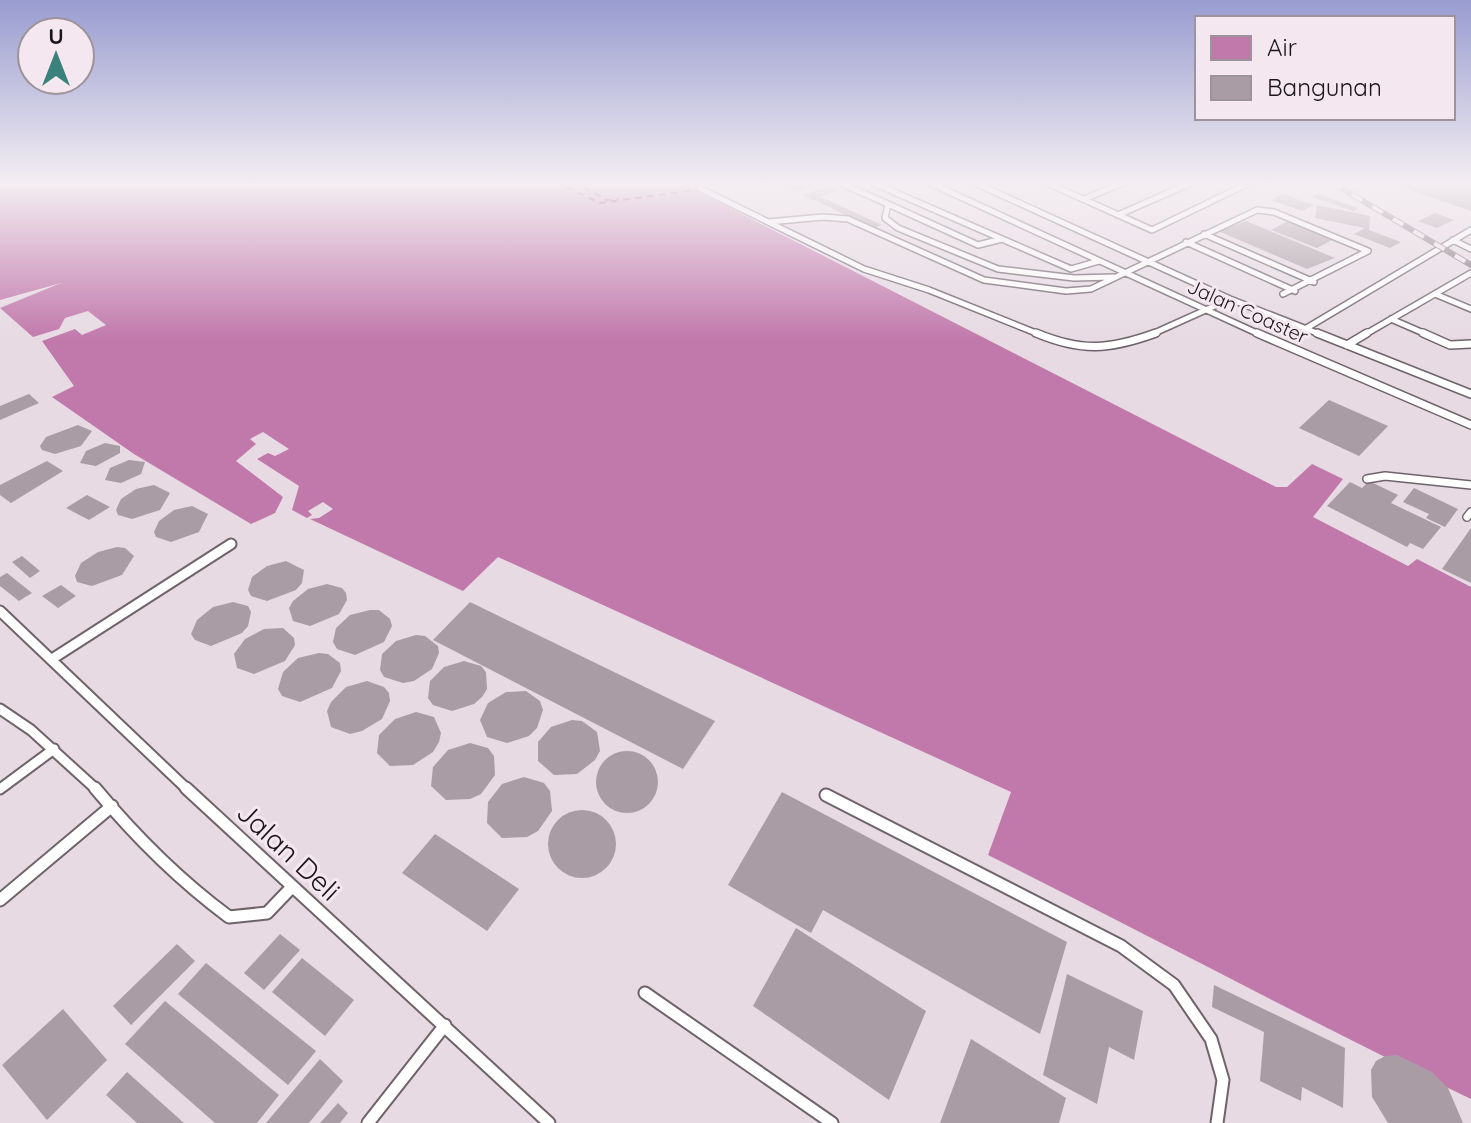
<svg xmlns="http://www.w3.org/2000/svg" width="1471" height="1123" font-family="Quicksand,sans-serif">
  <rect width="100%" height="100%" fill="#e7dae3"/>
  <path fill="#c179ac" d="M0,182h679l597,305h11l25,-23 31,15 -30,38 95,49 9,-7 54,28v512c-163,-78 -322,-164 -483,-244l23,-63 -513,-235 -35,34 -153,-72 9,-1 14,-9 -10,-7 -15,9 4,4 -5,3 -15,-8 7,-24 -42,-27 11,-6 7,3 14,-7 -26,-17 -13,7 6,5 -20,17 47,36 -8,16 -24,11 -117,-70 -82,-57 22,-11 -32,-45 33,-12 7,6 24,-10 -18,-14 -23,7 -6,11 -26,8 -33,-29 61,-25 -61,17z"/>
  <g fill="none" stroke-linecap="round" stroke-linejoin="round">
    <path stroke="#5b0049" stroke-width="2" stroke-dasharray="7 5" stroke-linecap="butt" d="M556,182l44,21 95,-13
      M573,182l34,18 12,-1"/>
  </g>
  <path fill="#a99ca4" d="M776,182h39l4,2 -22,8z
    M1387,182h84v29z
    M829,186l8,4 -16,7 61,28 -8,3 -71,-33z
    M1283,194l24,9 7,2 -12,6 -31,-11z
    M1318,194l40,14 -5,3 -41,-14z
    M1317,205l53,11 -1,14 32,12 -11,6 -36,-14 11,-6 -50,-10z
    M1435,213l19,7 -17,8 -19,-7z
    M1292,219l46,18 -21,11 -46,-18z
    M1246,221l89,37 -28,11 -89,-38z
    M29,394l10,9 -39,17v-14z
    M1329,400l59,26 -29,30 -60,-28z
    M78,425l14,6 -11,15 -26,8 -13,-4 -2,-4 6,-9z
    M105,443l15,3v7l-24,13 -16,-3 6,-12z
    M129,460l16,2 -4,12 -20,9 -16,-3 5,-12z
    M47,461l16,10 -52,32 -11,-8v-10z
    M1369,481l29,14 -7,8 50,24 -18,22 -13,-6 -3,4 -80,-41 23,-24 12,6z
    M154,485l16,8 -10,17 -28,9 -14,-4 -2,-5 5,-11 15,-10z
    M1414,488l44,21 -13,18 -19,-9 3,-4 -26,-12z
    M87,495l23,12 -21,13 -23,-12z
    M192,506l16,8 -9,18 -28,10 -15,-5 -2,-5 5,-11 15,-11z
    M1471,528v55l-29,-14z
    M117,547l8,1 9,8 -12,19 -30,11 -15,-4 -2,-6 6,-13 17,-11z
    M22,556l18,15 -10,7 -18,-16z
    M286,561l18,9 -2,13 -6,7 -29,11 -16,-5 -3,-6 4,-13 15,-11z
    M7,573l25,20 -13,8 -19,-15v-9z
    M327,584l15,4 4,5 1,7 -8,14 -29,12 -17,-5 -4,-13 4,-7 15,-12z
    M61,585l15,11 -18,12 -16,-12z
    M233,602l15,4 3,6 -3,14 -6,7 -31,13 -16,-6 -4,-6 6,-14 16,-13z
    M470,602l245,119 -32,48 -250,-129z
    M370,610h9l11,9 2,7 -8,16 -29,13 -18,-6 -4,-7 3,-14 14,-13z
    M283,628l11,10 1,7 -10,16 -31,13 -17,-6 -3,-14 11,-15 19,-10z
    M416,635l9,1 13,10 1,7 -7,16 -18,12 -11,2 -19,-6 -4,-7 2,-16 14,-13z
    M319,653l9,1 12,9 1,8 -9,17 -32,14 -18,-6 -4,-7 5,-17 15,-14z
    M464,661l17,5 5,6 1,17 -5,8 -8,7 -22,7 -19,-6 -5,-7 2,-17 14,-14z
    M367,681l17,6 5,6 1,8 -8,18 -20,12 -12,3 -19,-7 -4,-16 4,-9 15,-15z
    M526,691l14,10 3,9 -6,18 -8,8 -22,7 -20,-6 -7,-17 8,-17 18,-11z
    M416,712l18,5 7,16 -2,9 -6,10 -20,13 -23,1 -13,-13 2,-18 16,-16z
    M572,720l10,1 15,11 3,19 -5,9 -18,14 -23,1 -16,-14v-19l13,-15z
    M470,743l18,5 6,8 1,19 -14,19 -11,5 -24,1 -15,-14 2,-19 15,-17z
    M596 782a31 31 0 1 1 62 0a31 31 0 1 1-62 0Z
    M524,777l20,6 6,8 2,20 -14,20 -11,6 -25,1 -15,-15 1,-21 14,-18z
    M782,792l285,150 -27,92 -217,-124 -12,23 -83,-48z
    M548 844a34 34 0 1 1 68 0a34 34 0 1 1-68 0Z
    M435,834l84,55 -32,42 -85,-58z
    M796,928l130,83 -37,89 -136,-94z
    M280,934l20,16 -36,40 -20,-17z
    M177,944l18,17 -64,64 -18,-19z
    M302,958l52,42 -29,36 -53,-44z
    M206,963l110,88 -28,34 -110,-91z
    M1067,974l76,37 -9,49 -25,-13 -12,57 -54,-29z
    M1214,985l131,63 -2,60 -41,-21 -1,14 -41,-20 4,-49 -52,-25z
    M165,1001l114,94 -22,28h-42l-90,-79z
    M63,1009l44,51 -60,60 -45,-55z
    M971,1039l95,59 -7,25h-119z
    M1397,1055l35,17 16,16 15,35h-75l-16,-26 -1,-27 5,-9 9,-5z
    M320,1059l23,22 -34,42h-43z
    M127,1072l57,51h-47l-31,-28z
    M338,1103l10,10 -8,10h-20z"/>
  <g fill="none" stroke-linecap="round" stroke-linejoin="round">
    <defs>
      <path id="lane-far3" d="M838,182l50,22 -3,14 13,10 100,41 76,9 40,-1
        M871,182l131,57 -24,6 -90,-41
        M928,182l333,153
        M973,182l257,117 92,36
        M1045,182l107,48 99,-48
        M699,188l165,81 65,21 112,45
        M1084,199l41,-17
        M1118,215l75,-33
        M768,222l55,-5 25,2 136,61 82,11 25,-2 166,-79 17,2 94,39 -85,43
        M1204,234l110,48
        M1002,239l69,30 28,-8
        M1453,240l18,9
        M1186,242l109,49
        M1435,294l36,15
        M1391,319l37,16
        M1305,329l166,-99
        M1150,335l80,-36
        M1364,335l107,-62"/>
      <path id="lane-far2" d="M1036,333c46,19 73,17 120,0
        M1257,333l214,92
        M1317,333l154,61
        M1423,333l27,12 21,-1
        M1347,345l20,-12
        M1367,479l18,-3 86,9
        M1467,517l4,-5"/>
      <path id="lane-far1" d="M0,611l188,179
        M52,659l179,-115
        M0,709l31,21 66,60
        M0,789l54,-40"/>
      <path id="lane" d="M95,788c40,48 84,92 134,129l38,-4 24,-25
        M186,788l363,335
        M826,795l295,151 53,39 37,54 12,41 -6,43
        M0,900l112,-94
        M645,993l187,130
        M368,1123l77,-98"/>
    </defs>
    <use href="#lane-far3" stroke="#6e636a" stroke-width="8"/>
    <use href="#lane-far2" stroke="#6e636a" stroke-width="10"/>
    <use href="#lane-far1" stroke="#6e636a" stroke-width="13"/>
    <use href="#lane" stroke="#6e636a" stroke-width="15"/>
    <use href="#lane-far3" stroke="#fff" stroke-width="5"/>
    <use href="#lane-far2" stroke="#fff" stroke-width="7"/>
    <use href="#lane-far1" stroke="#fff" stroke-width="9"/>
    <use href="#lane" stroke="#fff" stroke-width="11"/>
    <defs>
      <path id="rail" d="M1331,182l140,83"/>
    </defs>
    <use href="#rail" stroke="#7d757b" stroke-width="6"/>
    <use href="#rail" stroke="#f5e7f0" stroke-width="4" stroke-dasharray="12" stroke-linecap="butt"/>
  </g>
  <linearGradient id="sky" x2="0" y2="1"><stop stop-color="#989cd0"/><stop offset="0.54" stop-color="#f4eef2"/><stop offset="1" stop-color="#f4eef2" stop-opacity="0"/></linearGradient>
  <rect width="1471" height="339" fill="url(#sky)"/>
  <g text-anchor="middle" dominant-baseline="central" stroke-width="6" stroke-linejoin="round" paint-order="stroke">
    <g font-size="20" fill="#1a1619" stroke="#f5e7f0">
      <text transform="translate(1248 311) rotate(24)">Jalan Coaster</text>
    </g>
    <g font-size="28" fill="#1a1619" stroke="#f5e7f0">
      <text transform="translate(289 851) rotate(43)">Jalan Deli</text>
    </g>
  </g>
  <rect x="1195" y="16" width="260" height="104" fill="#f5e7f0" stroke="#9d939a" stroke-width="2"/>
  <rect x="1211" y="36" width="40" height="24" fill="#c179ac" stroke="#9d939a" stroke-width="2"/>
  <text x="1267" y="56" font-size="24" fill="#1a1619">Air</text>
  <rect x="1211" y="76" width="40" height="24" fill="#a99ca4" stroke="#9d939a" stroke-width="2"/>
  <text x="1267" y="96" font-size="24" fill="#1a1619">Bangunan</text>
  <g transform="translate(56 56)"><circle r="38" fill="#f5e7f0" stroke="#9d939a" stroke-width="2"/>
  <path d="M0-6L14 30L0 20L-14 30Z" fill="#3a817b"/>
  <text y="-12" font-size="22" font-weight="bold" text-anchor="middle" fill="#1a1619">U</text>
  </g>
</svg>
